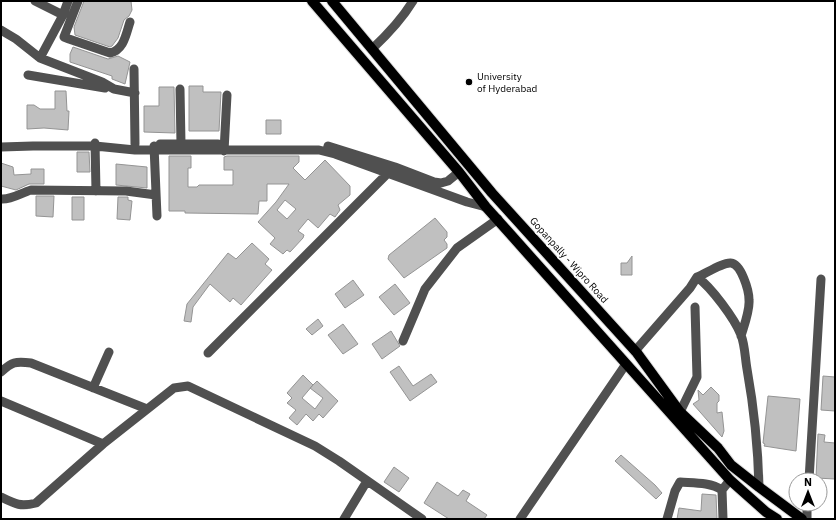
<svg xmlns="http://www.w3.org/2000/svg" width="836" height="520" font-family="'IBM Plex Sans',sans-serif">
  <rect width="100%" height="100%" fill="#fff"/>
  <path fill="#c0c0c0" stroke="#949494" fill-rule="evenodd" d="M84,1h47l1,9 -3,6 -5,4 -6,18 -6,8 -2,1 -35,-12 -1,-8z
    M73,47l35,12 10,-3 12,6 -5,22 -13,-5v-3l-42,-14v-8z
    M189,86h14v6h18l-2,39h-30z
    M159,87h15l1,46 -31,-1v-26h15z
    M55,91h11l1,20h2l-1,19 -24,-2 -17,1v-24h7l6,4h15z
    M266,120h15v14h-15z
    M77,152h12l1,20h-13z
    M169,156h22v12h-3v19h9l2,-2h34v-15h-9v-13l3,-1h72v6l-6,6 12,12 20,-20 25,26v9l-12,10 2,5 -5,7 -5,-3 -12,14 -10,-9 -10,12 6,4 -1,3 -13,14 -3,-2 -4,4 -13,-10 5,-6 -17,-16 18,-20 13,-18h-22v17h-8l-1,13 -73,-1v-2h-16zM285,200l11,9 -9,10 -10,-9z
    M1,163l12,4 1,8 17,-1v-5h13v15h-15l-13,6 -15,-4z
    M116,164l31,3v21l-31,-3z
    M36,196h18l-1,21 -17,-1z
    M72,197h12v23h-12z
    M118,197h10v3l4,1 -2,19 -13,-1z
    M435,218l12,14v5l-3,3 3,4v4l-43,30 -16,-19 1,-4z
    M252,243l17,16 -4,5 7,6 -31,35 -8,-7 -3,4 -20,-18 -17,23 -2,15 -7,-1 3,-17 41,-51 8,6z
    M632,256v19h-11v-12h6z
    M353,280l11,15 -19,13 -10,-14z
    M395,284l15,19 -16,12 -15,-18z
    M318,319l5,7 -11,9 -6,-6z
    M343,324l15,20 -15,10 -15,-19z
    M391,331l9,15 -18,13 -10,-15z
    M399,366l14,20 18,-12 6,8 -27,19 -20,-29z
    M303,375l10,10 -11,13 13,11 8,-11 -13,-10 7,-7 21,20 -15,17 -4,-4 -6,7 -7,-7 -9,11 -8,-7 7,-8 -9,-7 5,-5 -5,-5z
    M823,376l12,1v34l-14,-1z
    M711,387l8,8v6l-2,2v10l5,-1 2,19 -2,6 -29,-33 6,-4 -1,-10 5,5z
    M768,396l32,3 -4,52 -32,-5 1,-2 -2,-1z
    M818,434l7,1 -1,7 11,1v36l-19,-1z
    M621,455l34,30 7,8 -6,6 -41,-38z
    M394,467l15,11 -10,14 -15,-10z
    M437,482l21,14 5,-6 7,4 -4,7 21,14 -3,4h-35l-25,-16z
    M702,494l14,1 1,24h-40l2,-11 22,3z"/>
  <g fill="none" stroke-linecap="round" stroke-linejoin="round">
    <defs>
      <path id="major" d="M312,1l147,171 27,35 244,273 36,32 11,7
        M332,1l160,192 145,160 43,59 38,36 13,17 28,22 43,32"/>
    </defs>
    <use href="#major" stroke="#dbdbdb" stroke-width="12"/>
    <path stroke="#505050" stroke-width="9" d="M35,1l28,14
      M78,1l-14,36 5,2 41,14c14,-3 16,-19 20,-31
      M1,30l15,9 24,19 62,24 12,7 21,4
      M372,49c15,-14 30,-30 41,-48
      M40,58l23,-43 5,-14
      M134,69l1,75
      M28,75l77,13
      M180,89l1,55
      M95,143l1,48
      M160,144h58
      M154,146l3,70
      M328,146l67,21 39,15 7,1 7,-2 11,-9
      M1,147l32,-1h62l40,4h184l16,4 132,48 19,5
      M224,151l3,-56
      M1,199c10,1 20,-6 30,-9l95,1 30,4
      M697,277c8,-3 26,-15 34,-14 10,1 18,27 18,37 1,10 -5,26 -8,36
      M403,341l22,-52 32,-41 41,-29
      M635,351l55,-63 7,-11c14,10 38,42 44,58 4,10 4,23 6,34 7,39 11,78 12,118
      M208,353l180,-180
      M1,372c11,-10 14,-11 30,-9l116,46
      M93,388l16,-36
      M1,401l102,43
      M680,412l17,-35 -2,-70
      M809,480l12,-201
      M1,497c14,7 19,10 35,6l67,-59 71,-56 14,-2 127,60 24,15 83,58
      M344,519l23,-38
      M520,519l106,-155
      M667,519l8,-28 5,-9c14,1 30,0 42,8
      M723,519l-1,-29 8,-10
      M807,519v-15"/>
    <use href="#major" stroke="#000" stroke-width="10"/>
  </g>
  <circle fill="#000" stroke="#fff" stroke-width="1.5" cx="469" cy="82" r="4"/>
  <g text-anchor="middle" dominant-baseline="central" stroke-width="3.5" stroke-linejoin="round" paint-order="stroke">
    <g font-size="10" fill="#000" stroke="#fff" text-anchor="start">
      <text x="477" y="76">University<tspan x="477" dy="12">of Hyderabad</tspan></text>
    </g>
    <g font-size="10" fill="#000" stroke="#fff">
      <text transform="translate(569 260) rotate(48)">Gopanpally - Wipro Road</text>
    </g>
  </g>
  <rect width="836" height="520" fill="none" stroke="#000000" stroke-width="4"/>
  <g transform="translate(808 492)"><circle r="19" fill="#ffffff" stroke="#999999"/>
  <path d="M0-3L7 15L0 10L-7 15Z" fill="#000000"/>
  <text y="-6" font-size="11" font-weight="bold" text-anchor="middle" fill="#000000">N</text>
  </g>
</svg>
